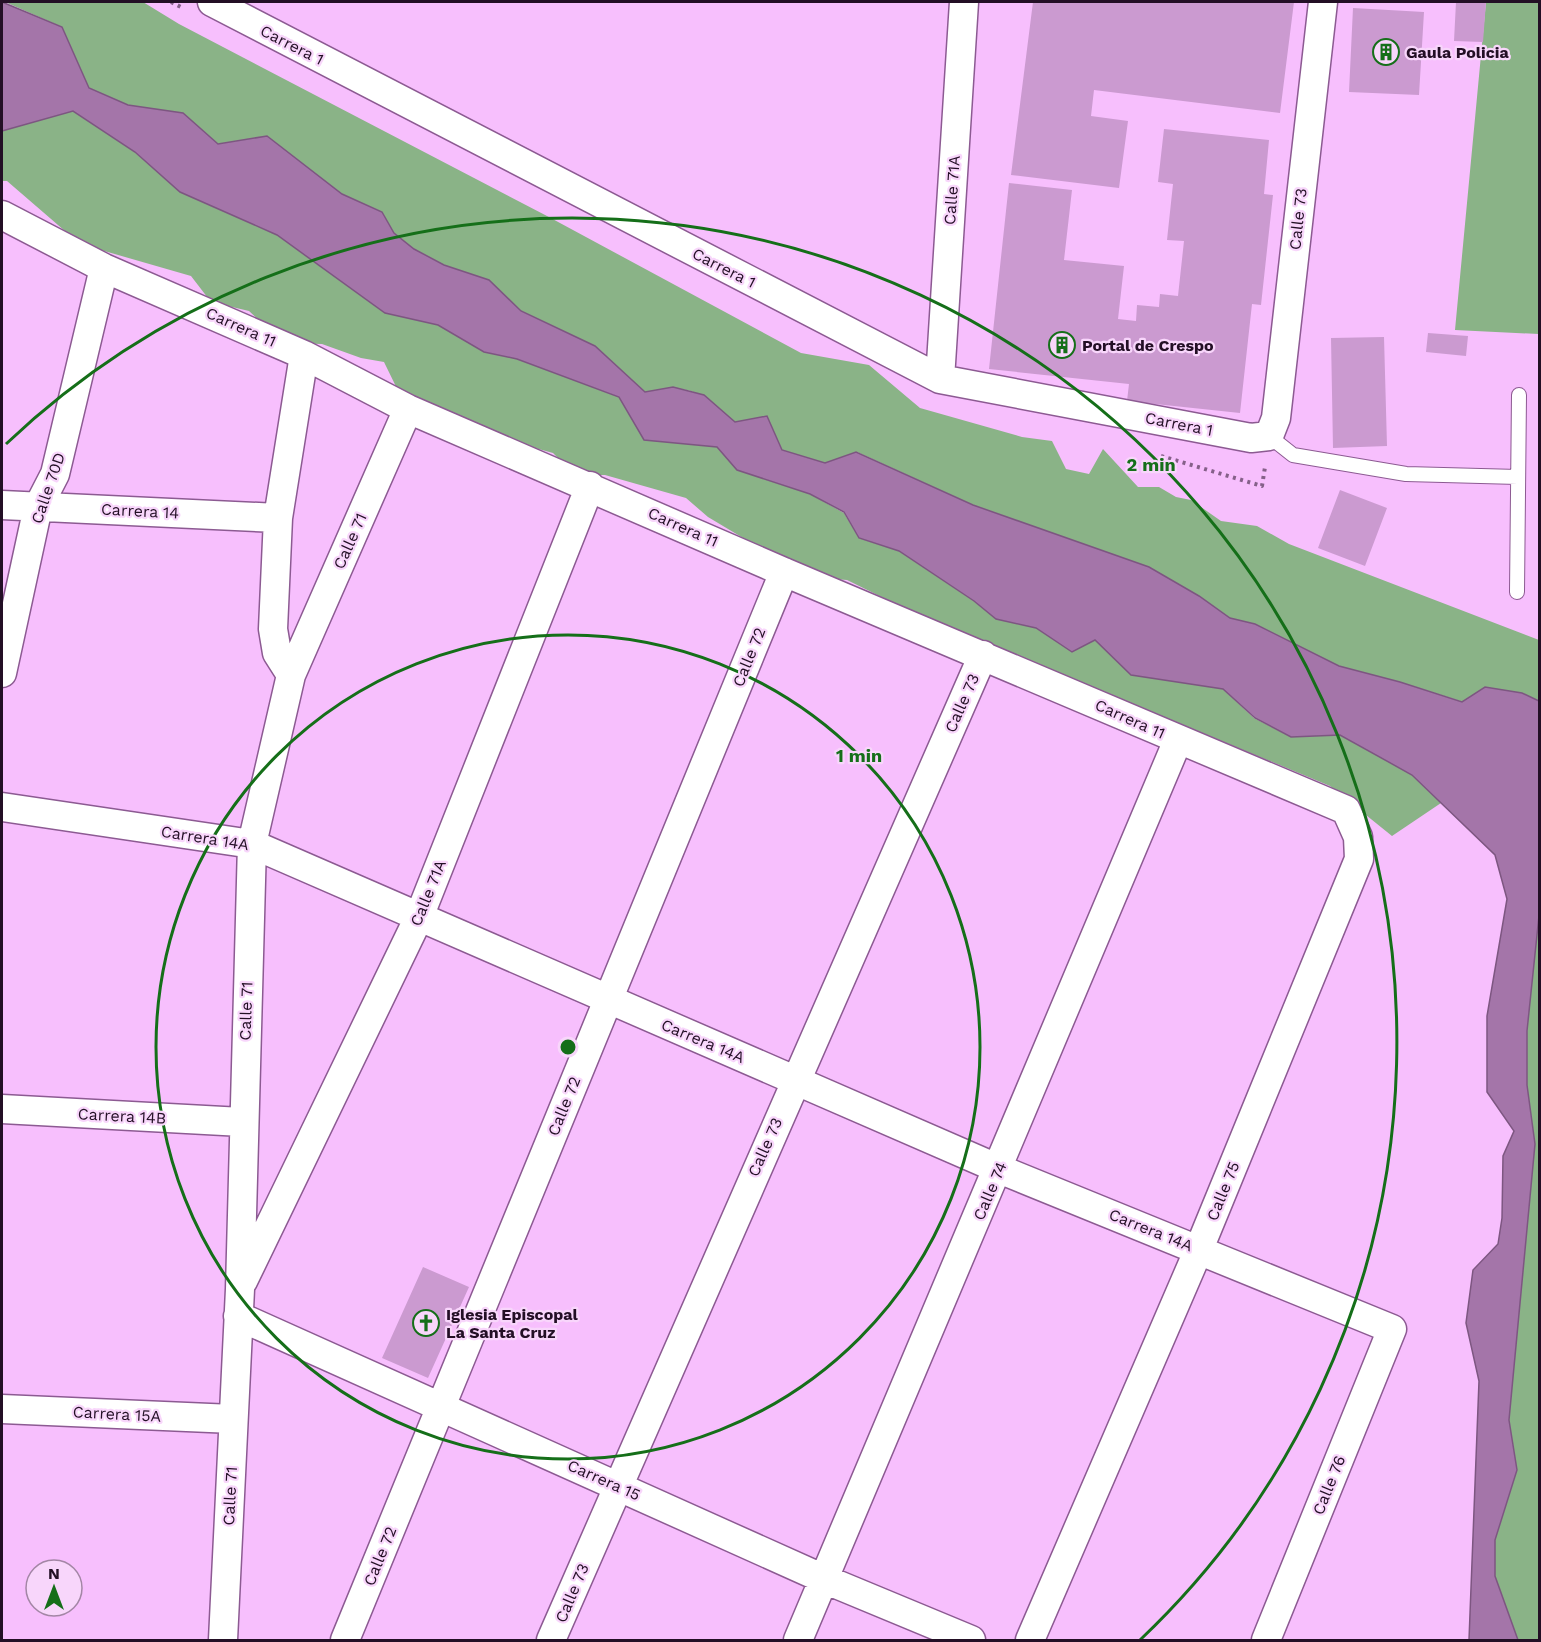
<svg xmlns="http://www.w3.org/2000/svg" width="1541" height="1642" font-family="'Work Sans',sans-serif">
  <rect width="100%" height="100%" fill="#f7bffd"/>
  <path fill="#8ab387" d="M5,2h138l36,22 368,192 254,137 68,12 51,43 102,29 30,4 14,28 23,5 14,-25 35,38h21l17,10 15,3 30,21 36,5 32,18 250,96v61l-17,-8 -59,9 -63,-20 -61,-16 -84,-42 -25,-6 -31,-22 -50,-29 -176,-62 -116,-53 -32,11 -43,-13 -15,-34 -32,7c-35,-31 -42,-40 -90,-31l-50,-46 -74,-35 -32,-31 -45,-15 -30,-16 -20,-16 -12,-21 -40,-18 -75,-58 -49,8 -35,-31 -55,-8 -39,-17 -27,-61z
    M1486,2h53v332l-84,-4z
    M73,111l62,41 45,40 97,43 108,78 53,12 46,27 33,7 102,38 25,43 73,7 20,23 73,24 34,19 15,25 40,13 75,50 22,18 40,9 36,23 23,-11 36,35 92,14 31,29 37,19 49,-2 72,40 29,28 -49,33 -62,-50 -416,-173 -67,-33 -39,-3 -100,-60 -22,-19 -81,-23h-30l-22,-22 -54,-15 -28,-18 -65,-13 -22,-45 -23,-4 -39,-14 -38,-1 -35,-32 -38,-9 -20,-26 -111,-32 -73,-63h-5v-51z
    M1539,906v734h-21l-23,-64v-36l22,-70 -8,-50 26,-276 -8,-59v-54z"/>
  <path fill="#a475a9" stroke="#7d5681" stroke-width="1.5" d="M2,2l60,25 27,61 39,17 55,8 35,31 49,-8 75,58 40,18 12,21 20,16 30,16 45,15 32,31 74,35 50,46 28,-5 31,8 31,27 32,-6 15,34 43,13 31,-11 117,53 176,62 50,29 31,22 25,6 84,42 61,16 62,20 23,-15 37,6 17,8 1,205 -13,125v54l8,59 -26,276 8,50 -22,70v36l23,64h-49l10,-259 -13,-58 7,-53 25,-26 4,-26 1,-62 11,-25 -27,-39v-76l20,-117 -12,-44 -83,-80 -72,-40 -49,2 -36,-19 -32,-29 -92,-14 -36,-35 -23,12 -36,-24 -40,-9 -22,-18 -75,-50 -40,-13 -15,-26 -34,-18 -73,-24 -20,-23 -73,-7 -25,-43 -102,-38 -33,-7 -46,-27 -53,-12 -108,-78 -97,-43 -45,-40 -62,-41 -71,20z"/>
  <path fill="#cb9ad0" d="M1033,2h261l-14,111 -186,-23 -3,26 37,5 -9,67 -108,-13z
    M1456,2h30l-3,40 -29,-1z
    M1353,8l71,4 -5,83 -70,-3z
    M1164,129l105,11 -5,54 9,1 -12,110 -9,-1 -12,109 -113,-12 2,-17 -140,-15 20,-186 63,7 -8,70 60,6 -6,53 18,2 1,-16 22,2 1,-13 18,2 6,-55 -17,-1 6,-56 -15,-2z
    M1428,333l40,3 -2,20 -40,-4z
    M1384,337l3,109 -54,2 -2,-110z
    M1340,490l47,18 -22,58 -47,-18z
    M423,1267l46,20 -41,91 -46,-20z"/>
  <g fill="none" stroke-linecap="round" stroke-linejoin="round">
    <defs>
      <path id="service" d="M1269,436l24,19 113,19 112,3
        M1517,592l2,-197"/>
      <path id="minor" d="M212,2l728,377 311,59 18,-2 7,-18 47,-416
        M2,215l102,53 200,87 104,54 376,163 562,238 12,27 1,22 -160,390 -169,391
        M940,379l24,-377
        M2,505l276,13
        M2,673l36,-166 17,-33 49,-206
        M291,675l-14,-22 -4,-24 5,-111 26,-163
        M2,807l250,37 747,325 393,160 -126,311
        M2,1109l240,13
        M243,1281l176,-364 171,-431
        M238,1316l586,263 147,61
        M2,1409l231,10
        M223,1640l17,-351 12,-445 39,-169 117,-266
        M345,1640l439,-1068
        M551,1640l432,-985
        M798,1640l380,-900"/>
    </defs>
    <use href="#service" stroke="#8c5a92" stroke-width="16"/>
    <use href="#minor" stroke="#8c5a92" stroke-width="31"/>
    <path stroke="#856089" stroke-width="4" stroke-dasharray="3 4.5" stroke-linecap="butt" d="M171,2l10,5
      M1161,456l101,30 3,-19"/>
    <use href="#service" stroke="#fff" stroke-width="14"/>
    <use href="#minor" stroke="#fff" stroke-width="28"/>
  </g>
  <g fill="none" stroke="#156f19" stroke-width="3">
    <circle cx="568" cy="1047" r="412"/>
    <path d="M6 444A824 824 0 0 1 1140 1640"/>
  </g>
  <defs>
    <symbol id="building-ring" viewBox="-11 -11 22 22"><circle r="9.5" fill="#f8d6fb" stroke="#156f19" stroke-width="1.5"/><path d="M-4-6H4V6H1V3H-1V6H-4ZM-2.5-4.3h1.7v1.8h-1.7ZM.8-4.3h1.7v1.8H.8ZM-2.5-1h1.7V.8h-1.7ZM.8-1h1.7V.8H.8Z" fill="#156f19"/></symbol>
    <symbol id="church-ring" viewBox="-11 -11 22 22"><circle r="9.5" fill="#f8d6fb" stroke="#156f19" stroke-width="1.5"/><path d="M-1.2-6h2.4v3.5h3.3v2.4h-3.3V6h-2.4V-.1h-3.3v-2.4h3.3Z" fill="#156f19"/></symbol>
  </defs>
  <g fill-rule="evenodd">
    <use href="#building-ring" x="1371" y="37" width="30" height="30"/>
    <use href="#building-ring" x="1047" y="330" width="30" height="30"/>
    <use href="#church-ring" x="411" y="1308" width="30" height="30"/>
  </g>
  <g text-anchor="middle" dominant-baseline="central" stroke-width="4.5" stroke-linejoin="round" paint-order="stroke">
    <g font-size="16" fill="#230f25" stroke="#f8d6fb">
      <text transform="translate(292 45) rotate(27)">Carrera 1</text>
      <text transform="translate(952 190) rotate(-86)">Calle 71A</text>
      <text transform="translate(1298 219) rotate(-84)">Calle 73</text>
      <text transform="translate(724 268) rotate(27)">Carrera 1</text>
      <text transform="translate(241 327) rotate(24)">Carrera 11</text>
      <text transform="translate(1179 424) rotate(11)">Carrera 1</text>
      <text transform="translate(48 488) rotate(-71)">Calle 70D</text>
      <text transform="translate(140 511) rotate(3)">Carrera 14</text>
      <text transform="translate(683 527) rotate(24)">Carrera 11</text>
      <text transform="translate(350 541) rotate(-66)">Calle 71</text>
      <text transform="translate(749 657) rotate(-68)">Calle 72</text>
      <text transform="translate(962 703) rotate(-66)">Calle 73</text>
      <text transform="translate(1130 719) rotate(24)">Carrera 11</text>
      <text transform="translate(205 838) rotate(9)">Carrera 14A</text>
      <text transform="translate(428 893) rotate(-68)">Calle 71A</text>
      <text transform="translate(246 1011) rotate(-88)">Calle 71</text>
      <text transform="translate(703 1041) rotate(23)">Carrera 14A</text>
      <text transform="translate(564 1106) rotate(-68)">Calle 72</text>
      <text transform="translate(122 1116) rotate(3)">Carrera 14B</text>
      <text transform="translate(765 1147) rotate(-66)">Calle 73</text>
      <text transform="translate(990 1191) rotate(-67)">Calle 74</text>
      <text transform="translate(1223 1191) rotate(-68)">Calle 75</text>
      <text transform="translate(1151 1230) rotate(22)">Carrera 14A</text>
      <text transform="translate(117 1414) rotate(3)">Carrera 15A</text>
      <text transform="translate(604 1480) rotate(24)">Carrera 15</text>
      <text transform="translate(1329 1485) rotate(-68)">Calle 76</text>
      <text transform="translate(230 1496) rotate(-87)">Calle 71</text>
      <text transform="translate(380 1556) rotate(-68)">Calle 72</text>
      <text transform="translate(572 1593) rotate(-67)">Calle 73</text>
    </g>
    <g font-size="16" font-weight="bold" fill="#230f25" stroke="#f8d6fb" text-anchor="start">
      <text x="1406" y="52">Gaula Policia</text>
      <text x="1082" y="345">Portal de Crespo</text>
      <text x="446" y="1314">Iglesia Episcopal<tspan x="446" dy="18">La Santa Cruz</tspan></text>
    </g>
  </g>
  <circle cx="568" cy="1047" r="9" fill="#156f19" stroke="#f8d6fb" stroke-width="3"/>
  <g font-size="18" text-anchor="middle" font-weight="bold" fill="#156f19" stroke="#f8d6fb" stroke-width="4.5" stroke-linejoin="round" paint-order="stroke">
    <text x="1151" y="471">2 min</text>
    <text x="859" y="762">1 min</text>
  </g>
  <rect width="1541" height="1642" fill="none" stroke="#230f25" stroke-width="6"/>
  <g transform="translate(54 1588)"><circle r="28" fill="#f8d6fb" stroke="#a386a5" stroke-width="1.5"/>
  <path d="M0-4.5L10 22L0 15L-10 22Z" fill="#156f19"/>
  <text y="-9" font-size="16" font-weight="bold" text-anchor="middle" fill="#230f25">N</text>
  </g>
</svg>
